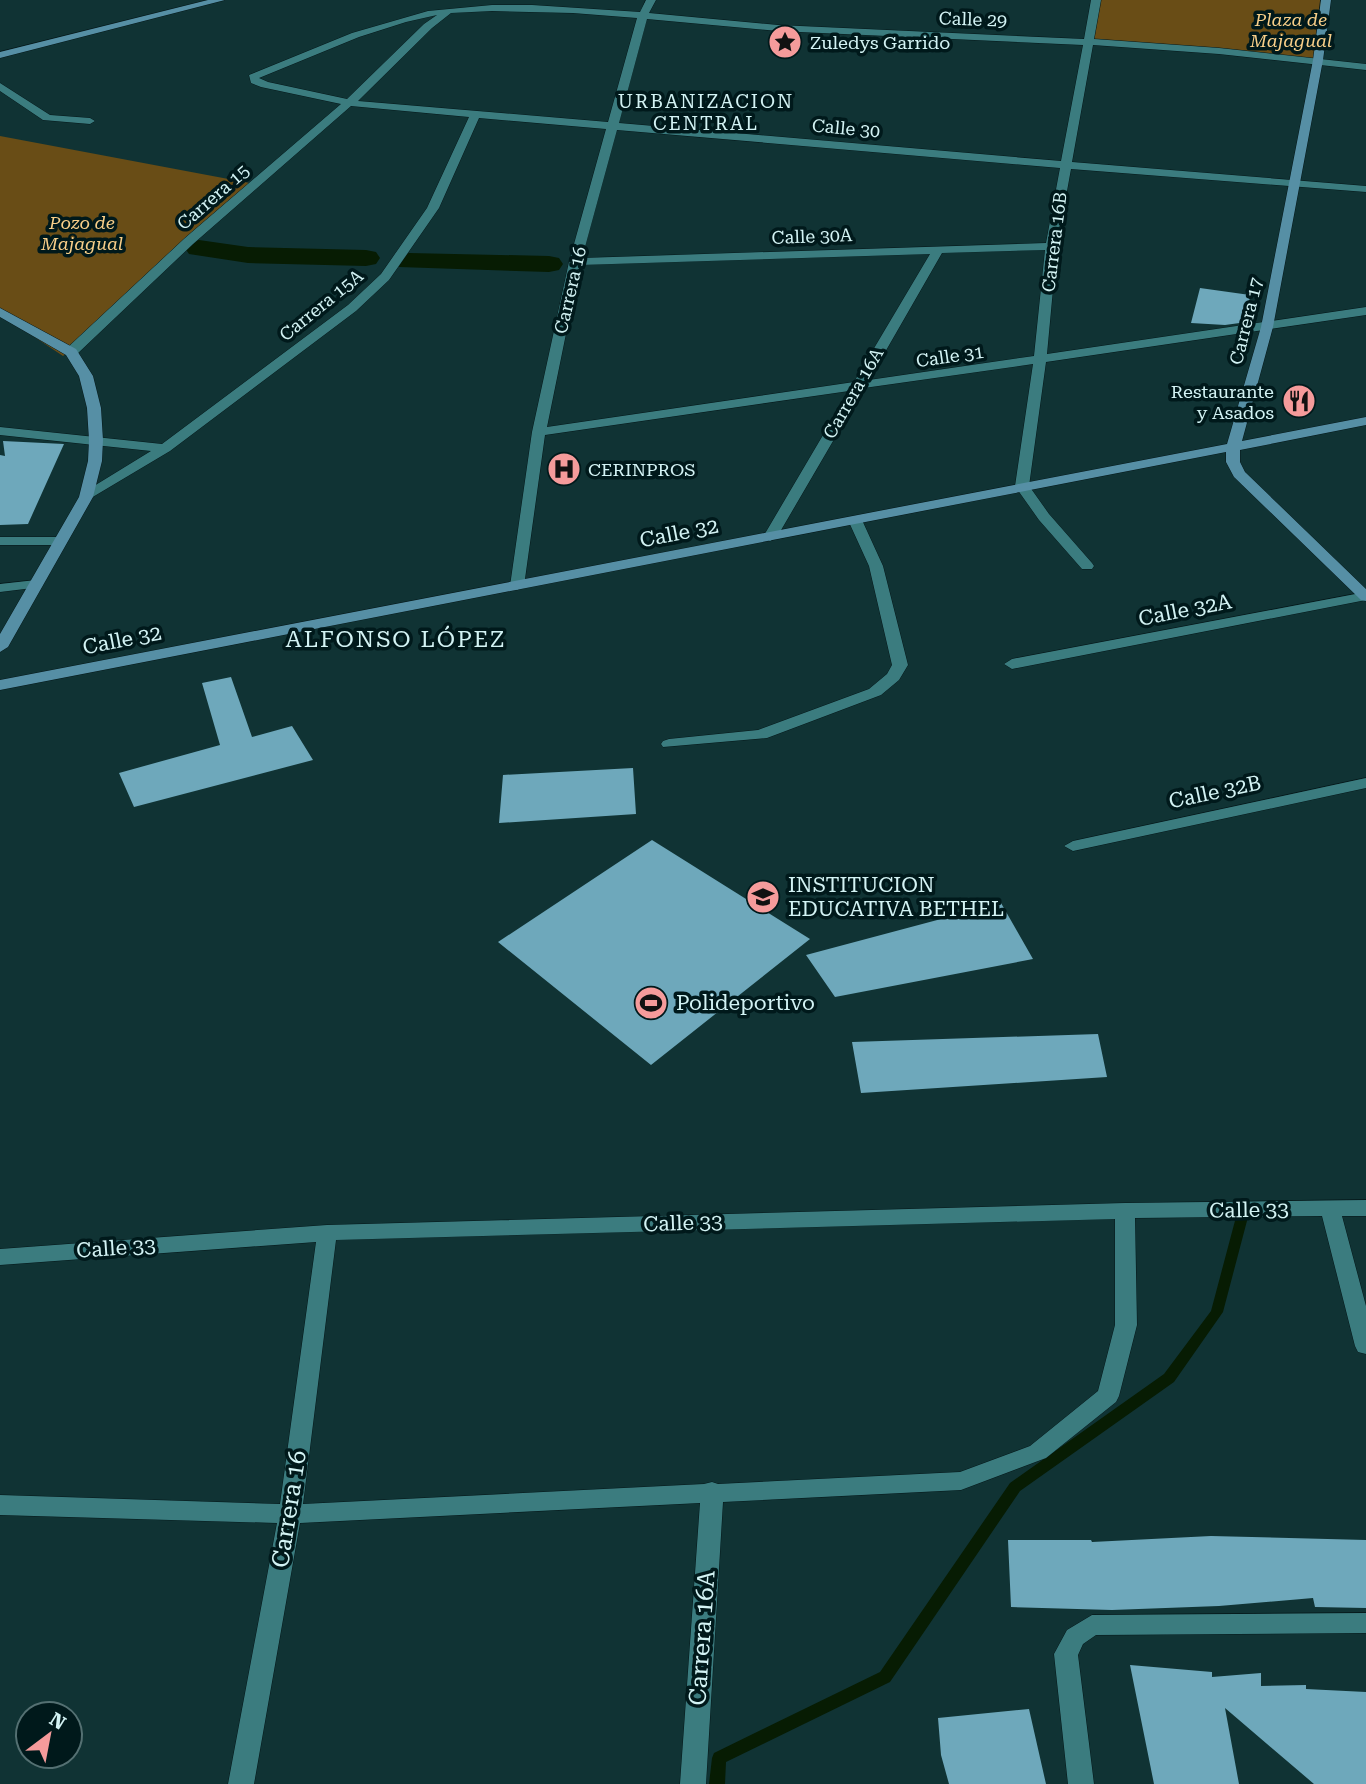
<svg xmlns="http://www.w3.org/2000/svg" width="1366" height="1784" font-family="'Roboto Serif',serif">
  <rect width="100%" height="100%" fill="#103334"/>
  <path fill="#694d16" d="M1096,0h230l-8,60 -229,-19z
    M0,136l255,48 -192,172 -63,-42z"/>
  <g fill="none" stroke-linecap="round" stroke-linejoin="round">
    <path fill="#071c03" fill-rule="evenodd" d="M1242,1212l4,2 2,3 -25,95 -49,70 -154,109 -130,191 -164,80 -1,22h-16l3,-26 2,-5 166,-81 130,-189 154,-109 47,-63 25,-94 2,-3z"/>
    <path fill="#071c03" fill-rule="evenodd" d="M199,240l49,7 118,3 10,2 4,6 -4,6 -10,2 -118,-3 -59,-9 -4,-6 4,-6z
      M409,253l140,3 10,2 4,6 -4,6 -10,2 -150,-5 -4,-6 4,-6z"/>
  </g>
  <path fill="#6ea8bb" d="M1200,288l50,7 -3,27 -22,3 -34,-2z
    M3,441l61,3 -36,80 -28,1v-70l5,1z
    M231,677l21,60 40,-11 21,34 -179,47 -15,-34 101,-28 -18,-62z
    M633,768l3,46 -137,9 4,-48z
    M652,840l158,99 -159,126 -153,-123z
    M1001,903l32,56 -198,38 -29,-42z
    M1098,1034l9,43 -246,16 -9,-51z
    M1211,1536l155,4v68l-51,-1 -2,-9 -94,8 -107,4 -101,-3 -3,-67h83l1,2z
    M1130,1665l82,7v5l49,-4v13l45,-1v4l60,3v92h-52l-89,-76 14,76h-85z
    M1029,1709l17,75h-97l-8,-29 -3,-37z"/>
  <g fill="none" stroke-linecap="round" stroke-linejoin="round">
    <defs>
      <path id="lane" d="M0,83l50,32 40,3 5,3 -5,3 -47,-4 -43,-29z
        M1022,482l5,1 22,31 43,49 2,3 -2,3h-10l-43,-49 -24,-34z
        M855,516l7,4 21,46 25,99 -9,15 -18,15 -114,43 -104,9 -2,-3 2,-3 6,-2 89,-9 111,-41 18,-15 5,-9 -23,-99 -21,-46z
        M36,580l7,4 -2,3 -41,5v-8z"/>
      <path id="street" d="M646,0h10l-7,13 129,12 306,14 7,-39h10l-7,39 125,9 147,16v6l-147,-16 -126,-9 -21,117 294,24v6l-295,-23 -14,77 -10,108 319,-47v8l-320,47 -17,124 -7,4 -7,-4 18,-122 -169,24 -87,149 -7,4 -7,-4 86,-146 -304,44 -21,151 -7,4 -7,-4 22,-154 37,-170 37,-133 -127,-11 -40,90 -50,72 -33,31 -186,140 -84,50 -5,-1v-6l70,-43 -151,-16v-8l162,17 186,-139 33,-31 46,-66 42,-91 -118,-11 -158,138 -117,111h-10v-6l119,-111 156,-134 -80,-17 -10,-4 -2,-8 103,-42 76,-22 64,-6h40l108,7zM492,11l81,2 64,5 -29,104 -250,-21 74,-73 19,-15zM437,15l-13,9 -77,75 -79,-17 -9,-4 100,-41 47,-15zM647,19l131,12 305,14 -22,116 -442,-38zM617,130l443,38 -14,75 -464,15zM1045,250l-11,106 -165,24 73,-127zM930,254l-76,128 -307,45 33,-162z
        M0,537h60l7,4 -7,4h-60z
        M1366,592v8l-354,69 -8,-5 8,-5z
        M1366,778v10l-293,63 -9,-5 9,-5z
        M1366,1200v16h-24l24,90v48l-8,-2 -3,-6 -33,-130 -187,2 2,107 -18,71 -3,6 -70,56 -85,32 -238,12 -17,282h-26l20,-281 -400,20 -46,261h-26l49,-261 -277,-8v-20l280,9 36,-262 -316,23v-16l327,-24 798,-22zM1115,1219v106l-17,66 -68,55 -70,26 -242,12 -6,-2 -8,2 -401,20 33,-264z
        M1366,1613v20l-270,2 -13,9 -5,11 16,129h-26l-14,-130 13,-24 25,-15z"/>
      <path id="secondary" d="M208,0h17l-225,58v-6z
        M1321,0h10l-8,60 -50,267 -31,114 124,-24v8l-126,25v12l5,10 121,117v12l-5,-1 -127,-123 -8,-15v-10l-1226,238v-10l1227,-236 34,-117 52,-267z
        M0,308l76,41 17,27 8,32 2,32 -1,21 -9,36 -85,150 -8,5v-18l79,-137 9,-36 1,-21 -2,-32 -8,-32 -13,-21 -66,-38z"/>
    </defs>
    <use href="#lane" stroke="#05181a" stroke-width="1"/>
    <use href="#street" stroke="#05181a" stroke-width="1"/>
    <use href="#secondary" stroke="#05181a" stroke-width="1"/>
    <use href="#lane" fill="#3b7c7f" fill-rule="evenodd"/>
    <use href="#street" fill="#3b7c7f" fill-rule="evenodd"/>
    <use href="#secondary" fill="#568fa5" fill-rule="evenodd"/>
  </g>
  <defs>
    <symbol id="sight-disc" viewBox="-11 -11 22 22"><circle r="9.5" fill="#f59b9b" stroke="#00191b"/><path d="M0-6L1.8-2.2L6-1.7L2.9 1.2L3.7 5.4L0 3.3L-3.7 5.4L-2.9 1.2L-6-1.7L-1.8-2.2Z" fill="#111"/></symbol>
    <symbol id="restaurant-disc" viewBox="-11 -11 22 22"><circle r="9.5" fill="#f59b9b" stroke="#00191b"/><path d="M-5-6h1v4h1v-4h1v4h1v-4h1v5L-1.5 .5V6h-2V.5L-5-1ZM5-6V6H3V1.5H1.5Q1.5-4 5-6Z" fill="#111"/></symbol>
    <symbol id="hospital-disc" viewBox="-11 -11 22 22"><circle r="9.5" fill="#f59b9b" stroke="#00191b"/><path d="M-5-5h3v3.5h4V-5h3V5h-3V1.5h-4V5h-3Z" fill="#111"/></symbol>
    <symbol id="university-disc" viewBox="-11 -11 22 22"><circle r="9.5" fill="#f59b9b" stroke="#00191b"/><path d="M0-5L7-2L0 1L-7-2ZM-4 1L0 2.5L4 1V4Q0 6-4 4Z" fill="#111"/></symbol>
    <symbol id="stadium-disc" viewBox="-11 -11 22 22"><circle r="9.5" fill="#f59b9b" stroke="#00191b"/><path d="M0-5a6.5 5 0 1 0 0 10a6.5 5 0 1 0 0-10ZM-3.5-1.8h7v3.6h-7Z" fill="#111"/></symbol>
  </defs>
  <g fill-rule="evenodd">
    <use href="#sight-disc" x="766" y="23" width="38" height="38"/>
    <use href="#restaurant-disc" x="1280" y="382" width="38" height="38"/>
    <use href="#hospital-disc" x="545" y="450" width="38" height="38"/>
    <use href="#university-disc" x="744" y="878" width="38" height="38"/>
    <use href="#stadium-disc" x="632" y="984" width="38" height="38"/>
  </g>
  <g text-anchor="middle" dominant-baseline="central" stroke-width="7" stroke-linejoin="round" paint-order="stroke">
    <g font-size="18" fill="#d3f3f4" stroke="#00191b">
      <text transform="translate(973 19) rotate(2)">Calle 29</text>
      <text transform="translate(846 128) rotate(5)">Calle 30</text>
      <text transform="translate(213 197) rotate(-41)">Carrera 15</text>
      <text transform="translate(812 236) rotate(-2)">Calle 30A</text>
      <text transform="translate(1054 242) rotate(-83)">Carrera 16B</text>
      <text transform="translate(570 290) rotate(-77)">Carrera 16</text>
      <text transform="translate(321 305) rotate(-39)">Carrera 15A</text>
      <text transform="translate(1246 321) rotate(-76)">Carrera 17</text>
      <text transform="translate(950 356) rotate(-8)">Calle 31</text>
      <text transform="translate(853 393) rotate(-60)">Carrera 16A</text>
    </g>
    <g font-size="18" font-style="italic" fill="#f8cf89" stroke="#00191b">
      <text x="1291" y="19">Plaza de<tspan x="1291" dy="21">Majagual</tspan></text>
      <text x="82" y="222">Pozo de<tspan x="82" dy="21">Majagual</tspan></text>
    </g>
    <g font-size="18" fill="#d3f3f4" stroke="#00191b" text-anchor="start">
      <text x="810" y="42">Zuledys Garrido</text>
      <text x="1274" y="391" text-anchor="end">Restaurante<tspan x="1274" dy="21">y Asados</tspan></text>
      <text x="588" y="469">CERINPROS</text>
    </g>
    <g font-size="19" letter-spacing="2" fill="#d3f3f4" stroke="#00191b">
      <text x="706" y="101">URBANIZACION<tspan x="706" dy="22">CENTRAL</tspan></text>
    </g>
    <g font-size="21" fill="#d3f3f4" stroke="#00191b">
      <text transform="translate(679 533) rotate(-11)">Calle 32</text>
      <text transform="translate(1185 610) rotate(-11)">Calle 32A</text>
      <text transform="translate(122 640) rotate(-11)">Calle 32</text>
      <text transform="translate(1215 792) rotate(-12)">Calle 32B</text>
      <text transform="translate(1249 1210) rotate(-1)">Calle 33</text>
      <text transform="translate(683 1223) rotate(-2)">Calle 33</text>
      <text transform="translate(116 1248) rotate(-4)">Calle 33</text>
    </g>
    <g font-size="21" fill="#d3f3f4" stroke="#00191b" text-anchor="start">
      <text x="788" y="885">INSTITUCION<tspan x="788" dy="24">EDUCATIVA BETHEL</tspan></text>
      <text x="676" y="1003">Polideportivo</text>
    </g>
    <g font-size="23" letter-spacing="2" fill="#d3f3f4" stroke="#00191b">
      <text x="396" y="639">ALFONSO LÓPEZ</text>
    </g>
    <g font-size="24" fill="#d3f3f4" stroke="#00191b">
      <text transform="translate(289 1509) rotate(-81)">Carrera 16</text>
      <text transform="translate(702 1638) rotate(-86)">Carrera 16A</text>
    </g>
  </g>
  <g transform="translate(49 1735) rotate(32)"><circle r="33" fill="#00191b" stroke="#547072" stroke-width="2"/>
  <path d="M0-5L12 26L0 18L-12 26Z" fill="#f59b9b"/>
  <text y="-10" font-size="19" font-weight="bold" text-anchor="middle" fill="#d3f3f4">N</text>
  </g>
</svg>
